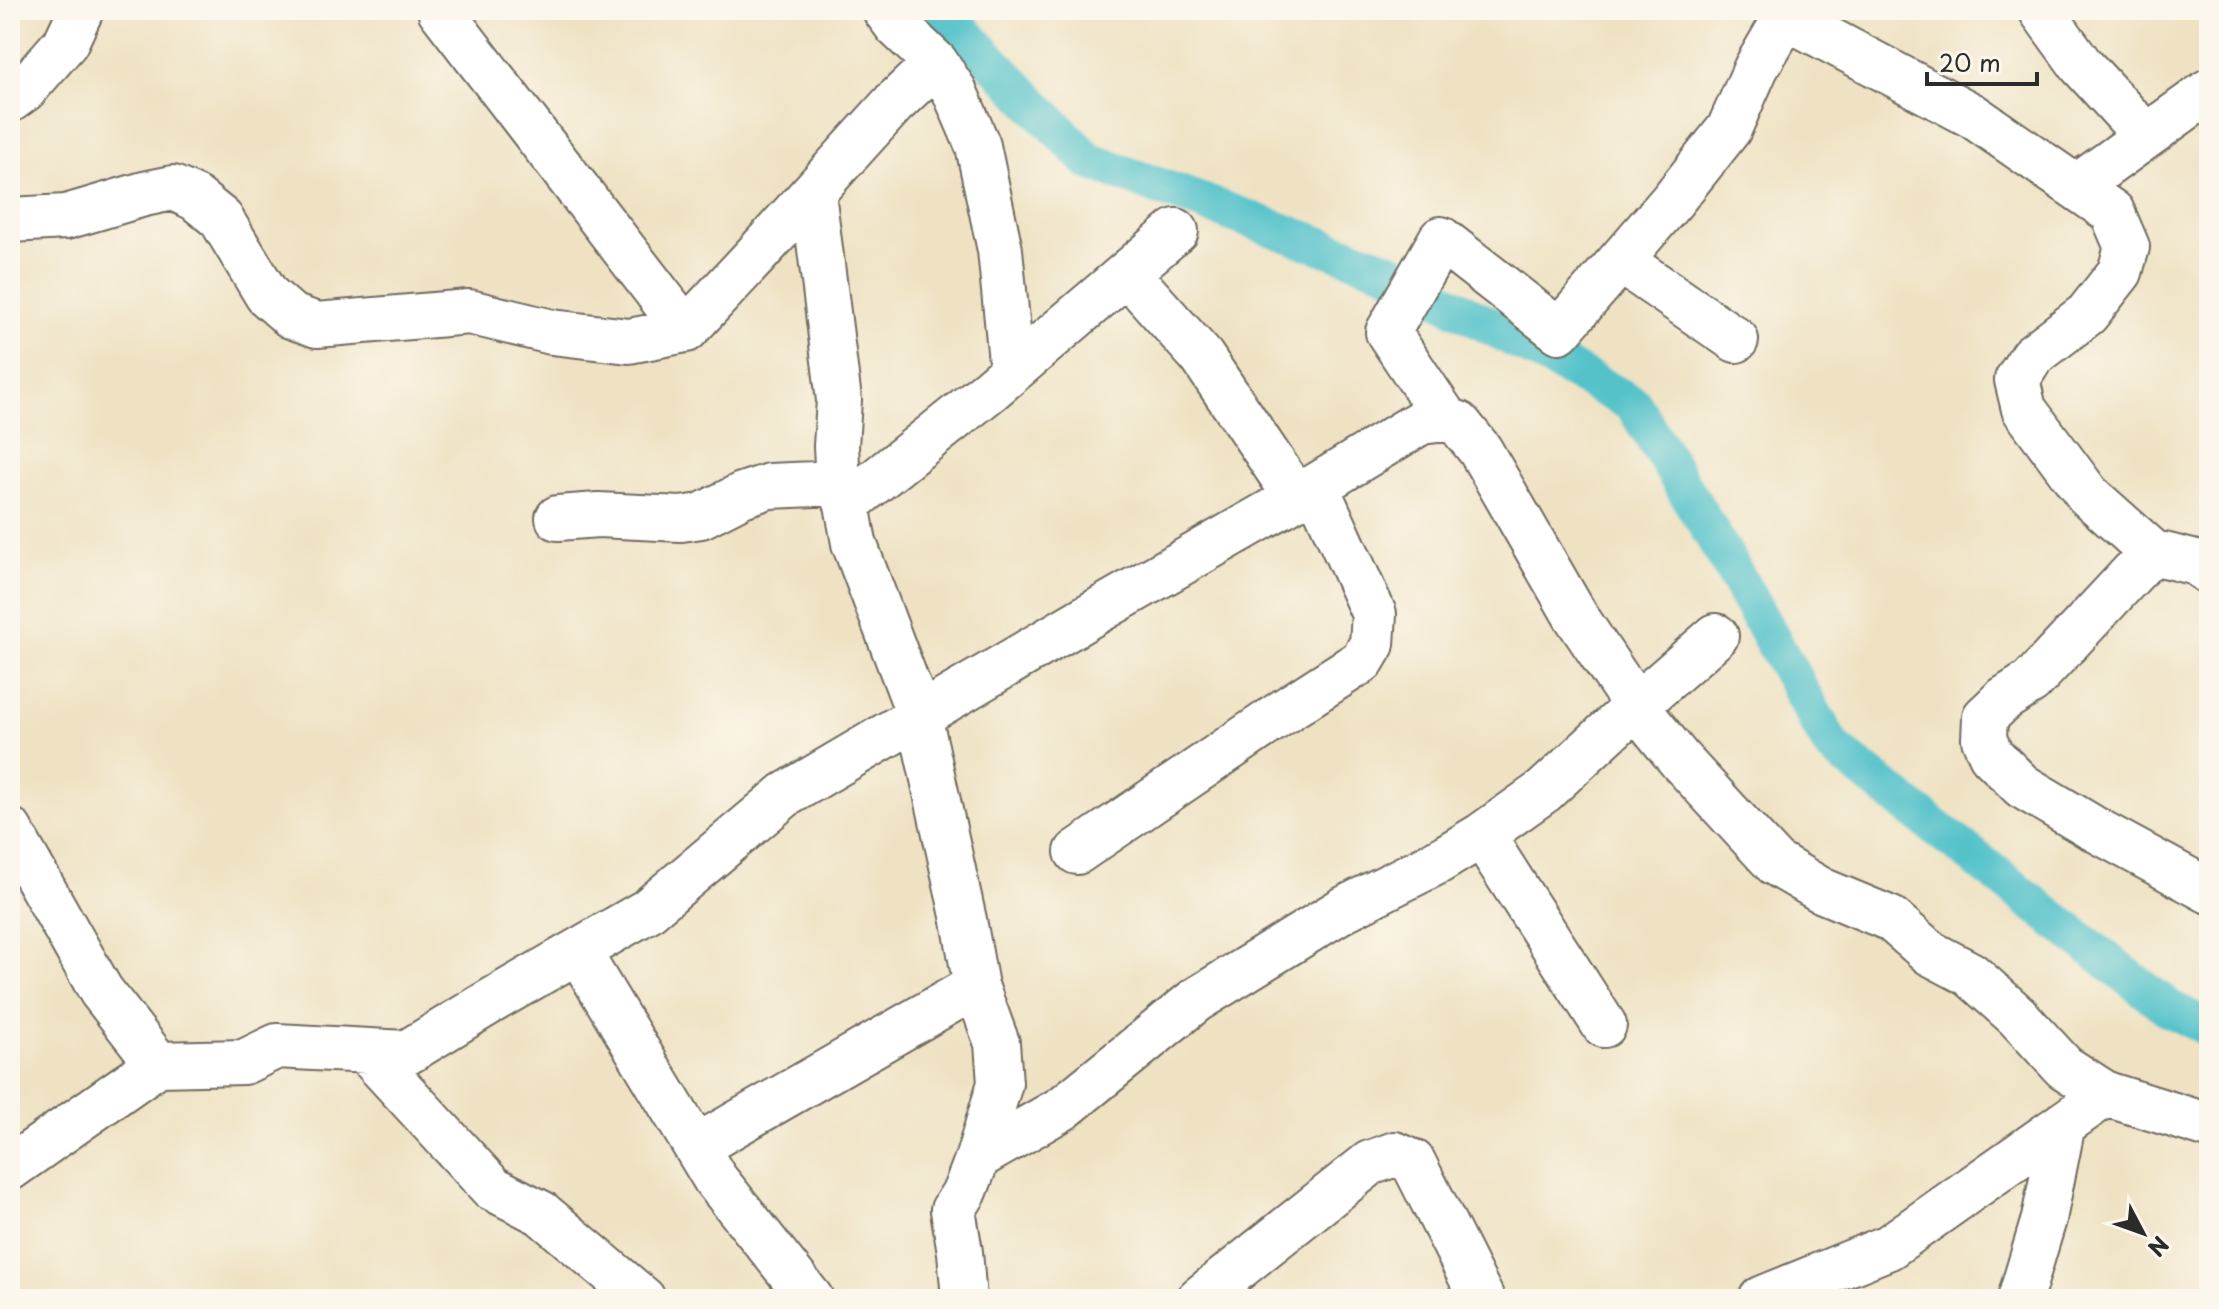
<svg xmlns="http://www.w3.org/2000/svg" width="2219" height="1309" font-family="'Playpen Sans',sans-serif">
  <rect width="100%" height="100%" fill="#fbf7ec"/>
  <filter id="ink" filterUnits="userSpaceOnUse"><feTurbulence type="fractalNoise" baseFrequency=".0125" numOctaves="2"/><feDisplacementMap in="SourceGraphic" scale="16" xChannelSelector="R" yChannelSelector="G"/><feConvolveMatrix kernelMatrix="1 2 1 2 8 2 1 2 1" color-interpolation-filters="sRGB"/></filter>
  <filter id="wash" filterUnits="userSpaceOnUse"><feTurbulence type="fractalNoise" baseFrequency=".006" numOctaves="4" result="noise"/><feDisplacementMap in="SourceGraphic" scale="32" xChannelSelector="R" yChannelSelector="G"/><feGaussianBlur stdDeviation="1.8" result="paint"/><feColorMatrix in="noise" values="0 0 0 0 0 0 0 0 0 0 0 0 0 0 0 0 0 1.4 0 .05"/><feComposite in="paint" operator="in"/></filter>
  <g filter="url(#wash)">
    <rect width="100%" height="100%" fill="#efe2c3"/>
    <g fill="none" stroke-linecap="round" stroke-linejoin="round">
      <path stroke="#54c2ca" stroke-width="38" d="M942,10l147,151 299,109 245,134 91,150 108,193 338,262 39,19"/>
    </g>
  </g>
  <g filter="url(#ink)">
    <g fill="none" stroke-linecap="round" stroke-linejoin="round">
      <defs>
        <path id="street" d="M440,10l246,320
          M885,10l12,16 39,37
          M2041,10l40,55 65,71
          M1786,17l187,99 139,96 15,35 -7,25 -33,42 -55,42 -15,24 7,29 64,86 64,57
          M10,100l15,-11 41,-47 15,-32
          M2076,187l133,-96
          M813,193l26,207 -3,46 2,37 9,21 7,39 65,172 45,205 12,66 21,57 3,40 -22,74
          M10,220l56,-3 78,-23 29,-6 22,10 26,21 46,76 24,21 26,9 152,-13 83,20 77,9 57,-11 72,-77 136,-150 42,-40 18,27 24,56 22,104 12,121
          M1621,261l115,79
          M1127,273l75,84 94,140
          M1446,419l-58,-87 53,-93 118,92 112,-129 58,-73 27,-61 30,-51 8,-7
          M847,504l143,-114 186,-159
          M558,518l40,-3 83,4 20,-3 41,-21 27,-9 69,-3
          M2209,572l-13,-9 -44,-11 -121,130 -27,17 -19,18 -1,22 7,16 31,31 69,41 118,64
          M1716,636l-80,70 43,53 96,104 46,27 70,29 39,34 40,21 47,42 47,51 42,27 103,32
          M10,830l91,161 57,73 86,-2 33,-16 129,7 87,-53 154,-89 138,-116 304,-179 227,-130 58,128 -2,30 -10,17 -70,45 -215,146
          M1482,835l122,190
          M578,951l137,228 96,120
          M366,1051l126,137 49,25 102,86
          M696,1147l280,-161
          M10,1168l148,-104
          M964,1299l-4,-47 -7,-42 12,-19 13,-34 85,-49 133,-108 148,-91 95,-48 43,-26 62,-44 92,-85 -61,-91 -95,-165 -21,-26 -13,-5 -25,3 -105,64
          M1199,1299l171,-136 25,-9 18,8 69,137
          M1761,1299l128,-52 217,-153
          M2020,1299l24,-80 19,-95"/>
      </defs>
      <use href="#street" stroke="#706b60" stroke-width="48"/>
      <use href="#street" stroke="#fff" stroke-width="44"/>
    </g>
  </g>
  <rect width="2219" height="1309" fill="none" stroke="#fbf7ec" stroke-width="40"/>
  <g transform="translate(2143 1233) rotate(131)" stroke="#fbf7ec" stroke-width="6" paint-order="stroke">
  <path d="M0-6L14 30L0 20L-14 30Z" fill="#2b2b2b"/>
  <text y="-12" font-size="22" font-weight="bold" text-anchor="middle" fill="#2b2b2b">N</text>
  </g>
  <path d="M1927 72v12h110v-12" fill="none" stroke="#2b2b2b" stroke-width="4"/>
  <text x="1939" y="72" font-size="24" fill="#2b2b2b" stroke="#fbf7ec" stroke-width="6" paint-order="stroke">20 m</text>
</svg>
